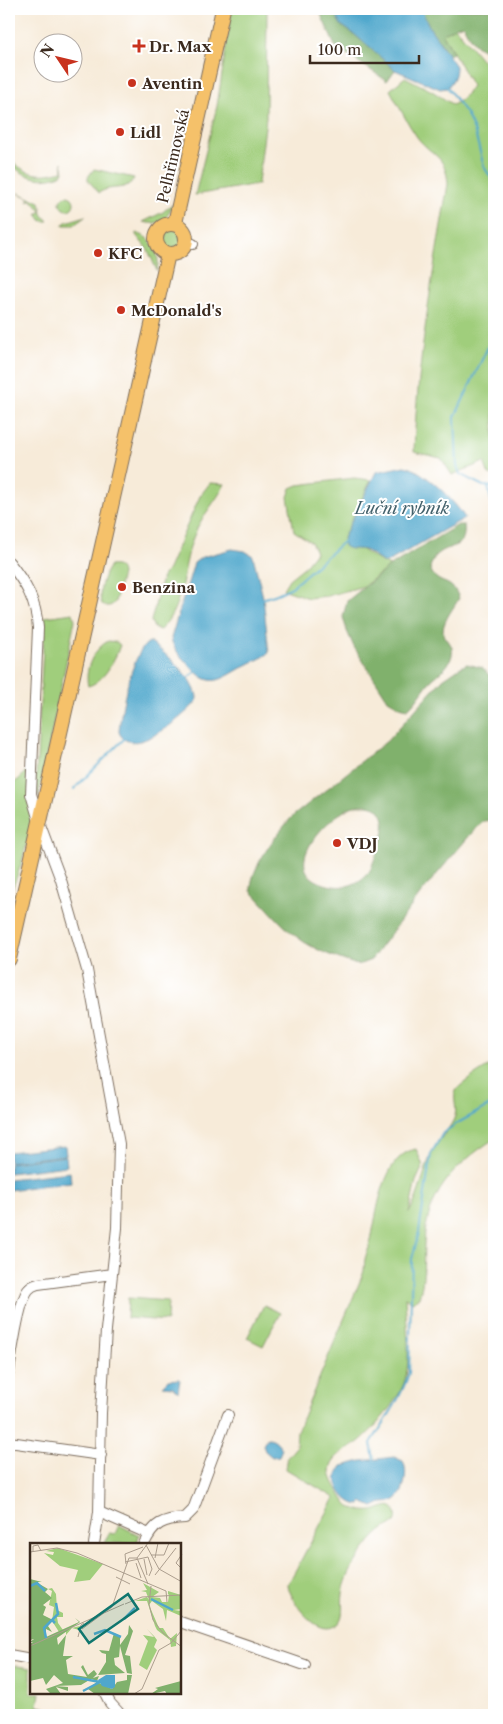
<svg xmlns="http://www.w3.org/2000/svg" width="503" height="1724" font-family="'Libre Caslon Text',serif">
  <rect width="100%" height="100%" fill="#fff"/>
  <filter id="ink" filterUnits="userSpaceOnUse"><feTurbulence type="fractalNoise" baseFrequency=".02" numOctaves="2"/><feDisplacementMap in="SourceGraphic" scale="10" xChannelSelector="R" yChannelSelector="G"/><feConvolveMatrix kernelMatrix="1 2 1 2 8 2 1 2 1" color-interpolation-filters="sRGB"/></filter>
  <filter id="wash" filterUnits="userSpaceOnUse"><feTurbulence type="fractalNoise" baseFrequency=".0096" numOctaves="4" result="noise"/><feDisplacementMap in="SourceGraphic" scale="20" xChannelSelector="R" yChannelSelector="G"/><feGaussianBlur stdDeviation="1.12" result="paint"/><feColorMatrix in="noise" values="0 0 0 0 0 0 0 0 0 0 0 0 0 0 0 0 0 1.4 0 .05"/><feComposite in="paint" operator="in"/></filter>
  <g filter="url(#wash)">
    <rect width="100%" height="100%" fill="#f7ebd9"/>
    <path fill="#a0ce7c" stroke="#6e7c4d" d="M232,9h35l-1,109 -8,66 -63,11 22,-89z
      M455,27l39,48v401l-5,-1 -5,-13 -32,13 -11,-17 -27,-6c3,-90 19,-180 34,-268 -2,-30 -17,-28 -31,-47 -10,-14 -18,-31 -27,-47l15,-13 27,14 21,14 10,-7 9,-12 -29,-52z
      M9,159c20,17 29,18 54,12l-1,-9 2,10c-4,4 -9,5 -14,6 -17,3 -29,-5 -41,-15z
      M94,169l40,9c-7,15 -23,6 -35,15l-11,-13v-3z
      M18,193l22,9 2,12 6,7h-6l-5,-7 4,-3 -10,-12 -4,3 2,-4z
      M60 203a7 7 0 1 1 14 0a7 7 0 1 1-14 0Z
      M171,205h1c-4,15 -14,21 -29,17l20,-10z
      M86,216l-12,9h-12l4,-3z
      M160 239a11 11 0 1 1 22 0a11 11 0 1 1-22 0Z
      M136,233c17,4 25,22 21,38l-9,-21 -12,-15z
      M354,478l17,2 -28,58c16,9 31,21 47,28l-26,20 -37,10 -19,2 -25,-9 6,-10 15,-12 12,-15 -5,-10 -17,-11 -6,-34 3,-9 7,-3z
      M210,483l15,1c-9,18 -23,31 -30,49 -14,32 -9,72 -35,97l-6,-2 -3,-7 11,-43 6,-9 32,-73z
      M110,566c7,-1 11,1 12,8l-7,28c-4,5 -8,5 -13,2 -5,-8 1,-31 8,-38z
      M73,613l2,7 -37,177 -3,-6c4,-58 6,-116 10,-174z
      M108,641l8,1 4,3c-5,15 -16,37 -32,41 -4,-17 5,-36 20,-45z
      M29,771l5,45 -13,49 -12,33v-114c6,0 13,-7 16,-12z
      M494,1063v76c-41,27 -67,55 -70,105 -1,21 1,34 -5,54l-7,4 -7,-5c1,24 7,65 -1,86 -6,17 -29,45 -43,57 -10,9 -30,14 -31,31 0,6 6,16 9,21 3,5 7,12 11,15 7,3 15,5 22,4 8,-1 23,-12 24,4 1,1 0,6 -1,7 -2,2 -7,4 -10,6 -7,5 -13,11 -18,18 -11,14 -21,30 -24,47 -2,11 3,25 -7,32 -18,14 -47,-25 -48,-41l47,-86 -49,-29 1,-7 -1,-3 10,-12 1,-16 66,-157c2,-5 1,-10 2,-15 1,-5 4,-10 5,-15 7,-27 11,-89 46,-95l7,17 -7,15 -7,32c12,-20 14,-44 25,-64 6,-11 17,-21 21,-33 3,-11 -5,-20 4,-29 10,-9 24,-17 35,-24z
      M128,1298l40,3 -1,20 -40,-3z
      M264,1305l16,8 -17,33 -16,-8z
      M119,1525l20,10 -2,9 -32,-1 4,-10 6,1z
      M9,1665l22,3v25h9l-2,13 -6,9h-23z"/>
    <path fill="#80b16c" stroke="#5e6e45" fill-rule="evenodd" d="M320,9h22l-3,4 2,12 13,9 41,36 -8,11 -52,-35 -16,-36z
      M421,9h73v43c-18,-2 -24,-12 -31,-28l-8,3 -12,7 10,19 -4,2 -19,-27z
      M458,525h6c3,27 -16,17 -29,32 -2,2 -4,7 -5,11 7,20 21,8 29,30 -5,10 -15,21 -16,32 0,9 12,13 9,25 -3,14 -17,20 -25,30 -6,8 -10,15 -17,22l-3,2 -7,-2 -12,-7 -34,-53 -7,-16 -4,-14 4,-16 43,-35z
      M467,664l16,4 11,13v139l-10,1 -8,7 -55,65 -50,67 -13,5c-17,-5 -38,-13 -54,-23 -20,-13 -36,-34 -53,-51 -2,-22 28,-60 42,-75l94,-75 56,-62 16,-11zM362,805c6,0 13,0 17,5 12,14 1,34 -4,48 -2,4 -3,10 -6,14 -11,13 -25,17 -41,13 -46,-12 -14,-53 10,-70 4,-2 8,-6 13,-8 3,-1 7,-2 11,-2z
      M38,1706l8,2 4,7h-18z"/>
    <path fill="#4fa7cc" stroke="#456875" d="M342,9h79l9,19 26,38c0,10 -3,15 -9,22l-7,1 -45,-19 -41,-36 -13,-9 -4,-7z
      M404,466c18,2 52,36 61,52l-79,45c-9,-2 -13,-10 -22,-13 -7,-2 -14,1 -20,-4l-1,-8 33,-66z
      M232,549l13,2 8,5 10,41 6,56c-7,6 -16,8 -24,13 -27,15 -34,24 -57,-2 -7,-7 -15,-15 -17,-26l23,-75 8,-6z
      M149,642c14,8 43,35 47,51 1,2 1,5 1,8 -11,14 -66,61 -78,31 1,-19 13,-81 30,-90z
      M65,1146l1,9 -57,7v-10z
      M66,1156l1,10 -58,7v-10z
      M70,1172l1,10 -62,8v-11z
      M179,1379l1,1 -2,12 -5,-5 -11,-1 6,-6z
      M267,1438c8,0 11,5 15,11l-3,7 -7,1 -7,-6 -2,-6z
      M394,1457l9,4c3,7 3,12 2,19 -2,13 -7,23 -22,23 -3,0 -7,3 -10,4l-11,-5 -2,3c-11,0 -22,-13 -23,-23 -2,-6 2,-11 5,-16l19,-5z"/>
    <g fill="none" stroke-linecap="round" stroke-linejoin="round">
      <path stroke="#4fa7cc" stroke-width="2" d="M447,87l20,28 8,18 9,34 10,15
        M494,334l-39,83 2,49 3,8 23,12 11,1
        M488,487l4,17
        M262,599l15,-5 15,-7 52,-46
        M186,679l11,-8
        M74,789l51,-51
        M374,1460l-3,-17c14,-22 30,-45 38,-70l3,-114 7,-27 12,-78 12,-21 13,-9 38,-21"/>
    </g>
  </g>
  <g filter="url(#ink)">
    <g fill="none" stroke-linecap="round" stroke-linejoin="round">
      <defs>
        <path id="minor" d="M186,242l7,2
          M9,562c17,22 27,38 29,66l-7,166 9,30 21,56 26,90 32,174 -2,84 -11,102 -5,83 -2,99 -5,32
          M9,1372c2,-16 10,-70 19,-82 3,-4 6,-5 10,-6l74,-10
          M9,1442l92,13
          M99,1512l50,22
          M144,1544c10,-21 19,-25 41,-26l8,-8 35,-95
          M180,1622l125,43
          M9,1655l22,4
          M105,1693l5,10 11,12"/>
        <path id="major" d="M175,223l48,-214
          M156 239a15 15 0 1 1 30 0a15 15 0 1 1-30 0Z
          M9,959l159,-705"/>
      </defs>
      <use href="#minor" stroke="#7d6e5f" stroke-width="12"/>
      <use href="#major" stroke="#7d6e5f" stroke-width="16"/>
      <use href="#minor" stroke="#fff" stroke-width="10"/>
      <use href="#major" stroke="#f5c16b" stroke-width="14"/>
    </g>
  </g>
  <g fill="#c8321e" stroke="#fff" stroke-width="2">
    <path d="M136.5 38.5h5v5h5v5h-5v5h-5v-5h-5v-5h5z"/>
    <circle cx="132" cy="83" r="5"/>
    <circle cx="120" cy="132" r="5"/>
    <circle cx="98" cy="253" r="5"/>
    <circle cx="121" cy="310" r="5"/>
    <circle cx="122" cy="587" r="5"/>
    <circle cx="337" cy="843" r="5"/>
  </g>
  <g text-anchor="middle" dominant-baseline="central" stroke-width="4" stroke-linejoin="round" paint-order="stroke">
    <g font-size="15" font-weight="bold" fill="#3b2a1e" stroke="#fff" text-anchor="start">
      <text x="149" y="46">Dr. Max</text>
      <text x="142" y="83">Aventin</text>
      <text x="130" y="132">Lidl</text>
      <text x="108" y="253">KFC</text>
      <text x="131" y="310">McDonald's</text>
      <text x="132" y="587">Benzina</text>
      <text x="347" y="843">VDJ</text>
    </g>
    <g font-size="15" fill="#3b2a1e" stroke="#fff">
      <text transform="translate(173 156) rotate(-77)">Pelhřimovská</text>
    </g>
    <g font-size="16" font-style="italic" fill="#44626c" stroke="#fff">
      <text x="402" y="508">Luční rybník</text>
    </g>
  </g>
  <g transform="translate(30 1543)">
    <rect width="151" height="151" fill="#f7ebd9"/>
    <path d="M28,5l45,16 -13,16 -16,2 4,-12 -18,-4 -16,-13 9,2 1,-3 -8,-1zM113,40l16,9 -7,5 8,1 2,4h6l1,-7 -1,-1v-3l13,4v14l-7,1 7,1v5l-14,-6 -1,11 -3,-12 -11,-8 -3,4 10,23h4l7,11 7,-6 -1,13 -5,1 -1,-7 -13,-10 -2,-4 -8,-25h-12l12,-4 2,3 -3,-8 -5,-1 6,-1zM22,45l4,6 1,16 6,3v4h-6l1,6 5,7 17,-4 -1,4 -7,-2 -6,7v-3h-7l-7,-11 2,-14 -5,-2 3,-14 -4,-2zM117,86l7,7 3,4 -3,7 3,3 -10,20 -8,-5 9,-24 -5,-6 11,2z" fill="#a0ce7c"/>
    <path d="M0,36l12,3h-6l12,7 -3,3 7,6 -9,7 3,2 -3,8 10,5 -5,6 4,6 -6,-3v8l33,-15 -4,-4 5,4 -23,16 1,7 8,-10 -3,21h10l-7,4 2,14 19,3 -6,-10 2,-2 5,10 6,-5 3,4 -4,4 6,-2 -2,5 -6,-2 -10,6 -26,1 13,1v4l-12,-4 5,7h-10l-5,-5 17,-6 -9,-8 -8,10 -3,-7 -13,3v-37l3,-2h-3l4,-3 -4,1zM99,82l4,6 -8,24 5,1 2,18 -5,-1 -7,-27 -1,11 -5,1 1,7 10,8 -27,2 8,-13v-8l-4,-1 -3,-3 10,1 5,-18 6,3v9l8,-11zM97,132h5l-4,19h-33l-7,-5 9,-7 15,7 5,-7 10,-2zM151,138v13h-14l-2,-3 -14,3 7,-5 -3,-1z" fill="#80b16c"/>
    <path d="M85,132v12l-3,2 -10,-3 -4,-6 8,-5z" fill="#4fa7cc"/>
    <path fill="none" stroke="#4fa7cc" stroke-width="2.5" d="M0,43l7,-3 8,8M121,56l22,11M94,76l11,-11M25,80l-3,-3 6,-6 -2,-11M64,91l11,-4 16,7M16,95l-2,-10 8,-8M43,134l27,5M53,148l17,-9"/>
    <path fill="none" stroke="#ac9e8e" stroke-width="1" d="M118,0l-11,15 11,26M116,2l13,24 23,13M0,9l27,-4 20,5 89,38 1,11M3,9v-6l5,-1 3,6M152,11l-6,9 6,6M121,12h13l5,-12M125,15l3,-15M114,16l3,16M95,19l23,-5 4,12 -3,7M106,20l5,15M96,21l-1,-10 18,-7M125,32l21,-27M86,34l14,7M121,43l-2,18 4,16 10,13 19,14M95,61l17,-7 40,-2M52,86l30,-22 17,-49h8M48,94l3,-12 3,-2M0,103l94,-42M104,151l8,-5 17,-39 12,-7 11,-13"/>
    <path fill="#0f766e" fill-opacity="0.15" stroke="#0f766e" stroke-width="2.5" d="M98,51l10,15 -49,34 -10,-14z"/>
    <rect width="151" height="151" fill="none" stroke="#3b2a1e" stroke-width="2.5"/>
  </g>
  <rect width="503" height="1724" fill="none" stroke="#fff" stroke-width="30"/>
  <g transform="translate(58 58) rotate(305)"><circle r="24" fill="#ffffff" stroke="#b1aaa5"/>
  <path d="M0-4L9 19L0 12L-9 19Z" fill="#c8321e"/>
  <text y="-8" font-size="14" font-weight="bold" text-anchor="middle" fill="#3b2a1e">N</text>
  </g>
  <path d="M310 55v8h109v-8" fill="none" stroke="#3b2a1e" stroke-width="2.5"/>
  <text x="318" y="55" font-size="15" fill="#3b2a1e" stroke="#ffffff" stroke-width="4" paint-order="stroke">100 m</text>
</svg>
